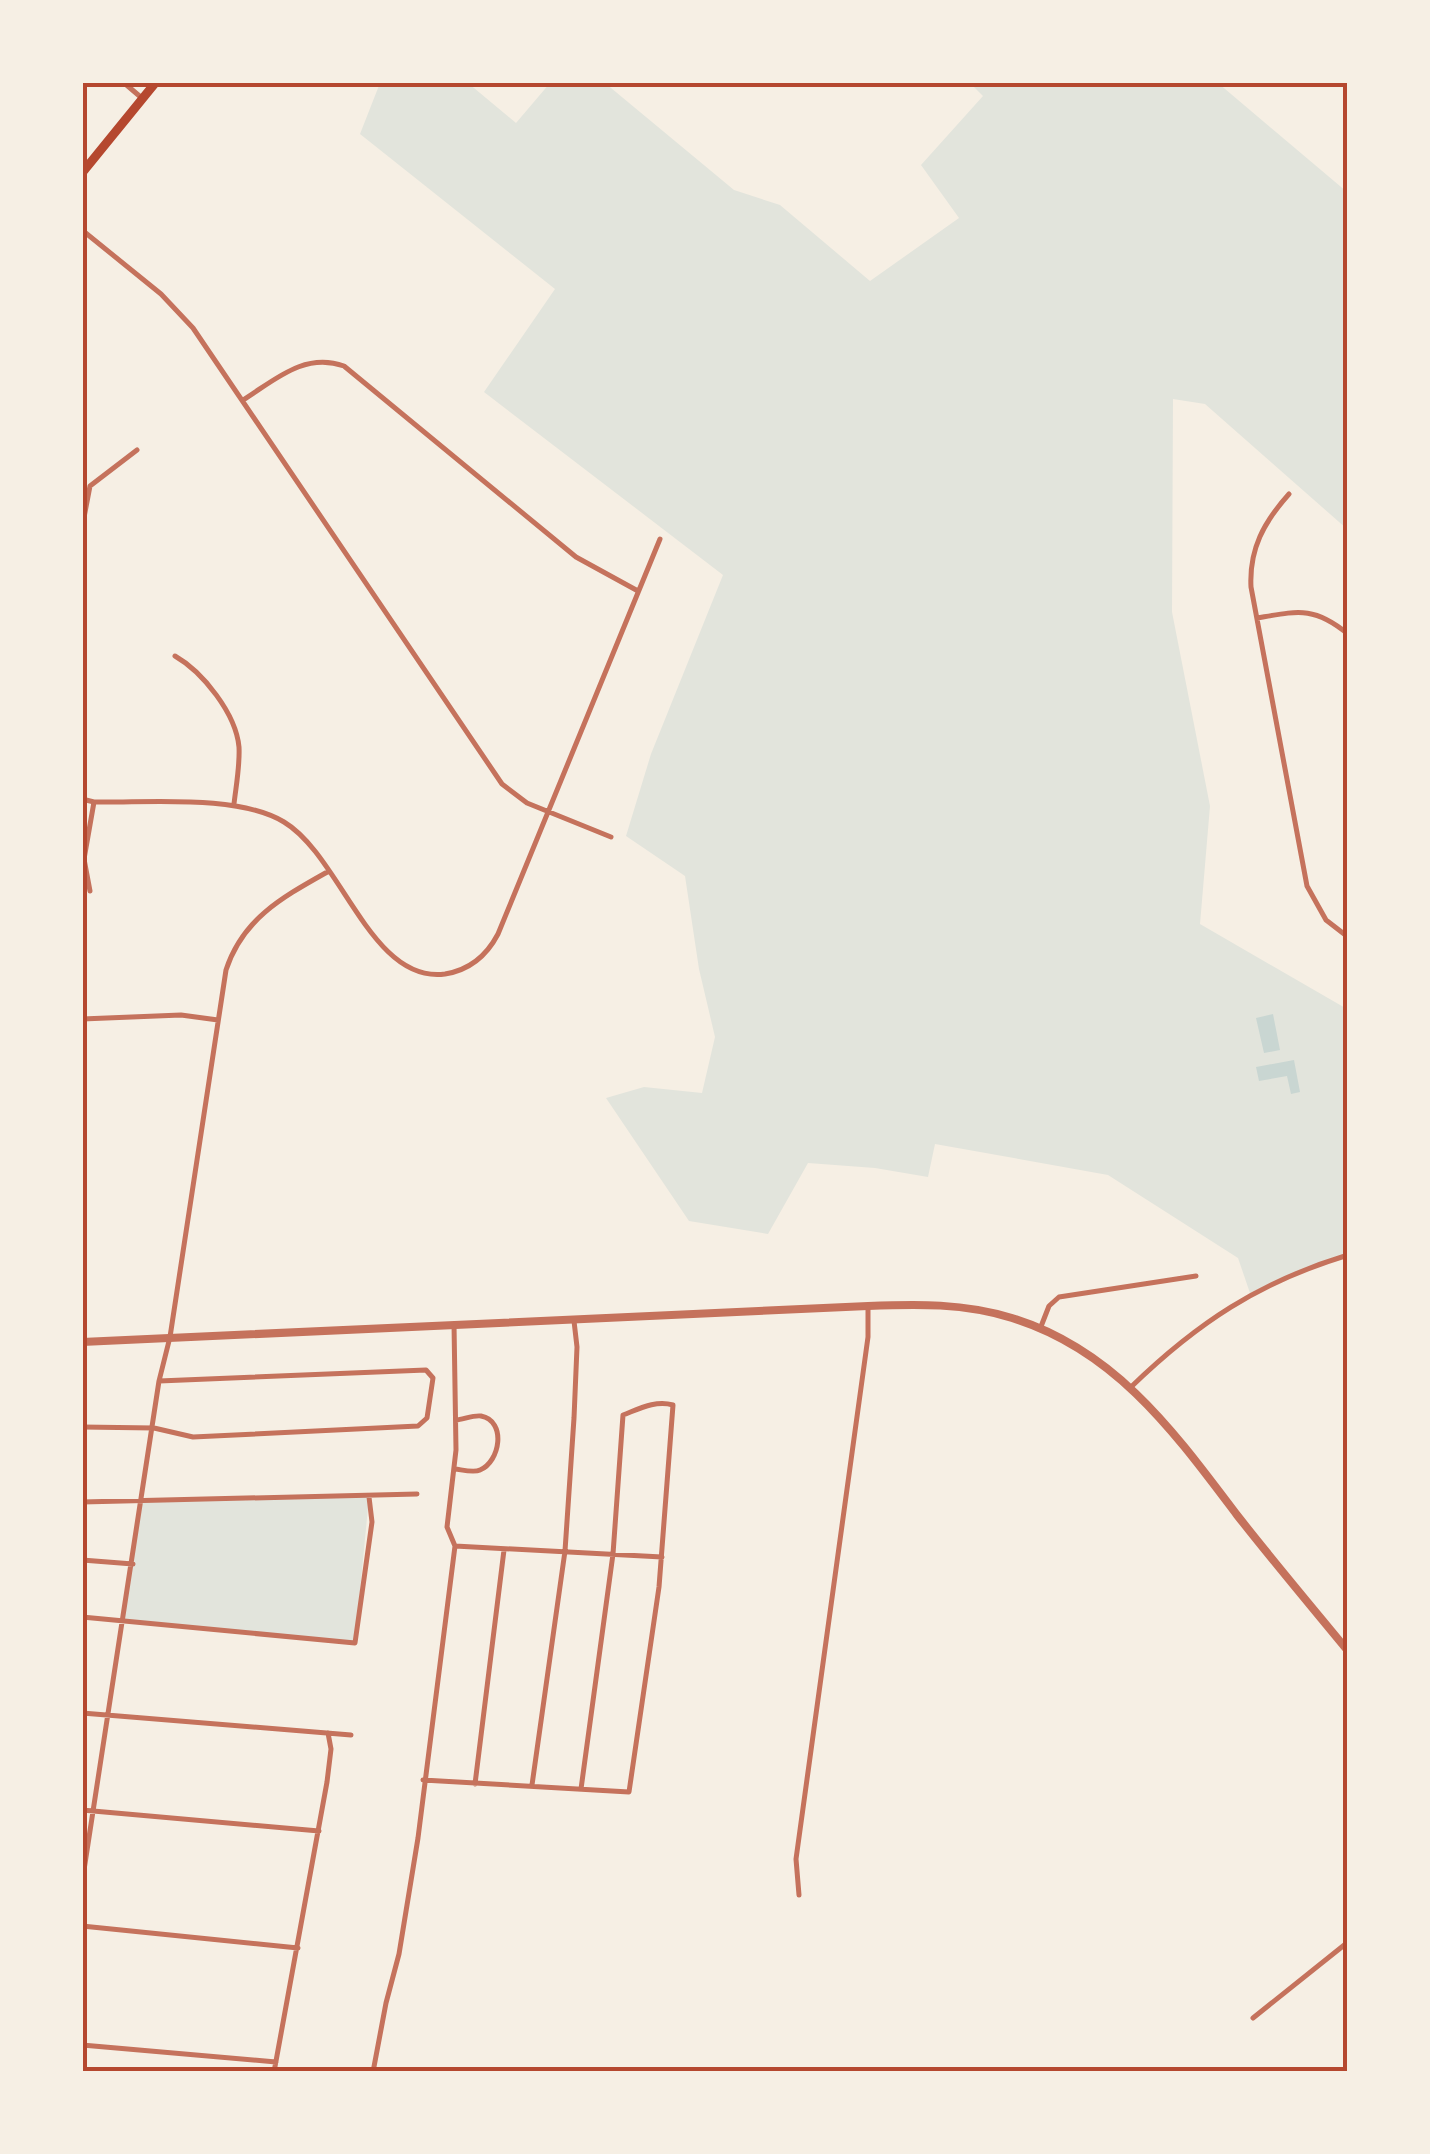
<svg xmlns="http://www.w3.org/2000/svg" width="1430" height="2154" font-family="'Varela Round',sans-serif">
  <rect width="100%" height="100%" fill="#f6efe4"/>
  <path fill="#e2e4dc" d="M380,83h88l48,40 34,-40h55l129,107 46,15 90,76 89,-63 -38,-53 62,-69 -13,-13h248l129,109v337l-142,-125 -32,-5 -1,213 38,194 -10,118 147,85v246l-47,15 -50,23 -12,-35 -130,-83 -173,-31 -7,33 -53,-9 -67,-5 -40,71 -79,-13 -83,-123 38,-11 58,6 13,-56 -16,-68 -14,-93 -59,-40 25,-82 72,-179 -239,-183 71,-103 -195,-155z
    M369,1497l-14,146 -231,-23 18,-118z"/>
  <path fill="#c9d6d2" d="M1273,1014l7,36 -16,3 -8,-35z
    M1294,1060l6,32 -9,2 -4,-18 -28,5 -3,-14z"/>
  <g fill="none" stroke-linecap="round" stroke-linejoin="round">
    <path stroke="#c5725c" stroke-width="5" d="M123,82l20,17
      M1346,82l2,5
      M82,230l79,64 32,34 309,456 25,19 84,34
      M243,400c32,-20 61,-48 101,-34l232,191 62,34
      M1289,494c-25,28 -40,55 -38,93l56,299 19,34 22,17
      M82,528l8,-42 47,-36
      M1257,618c41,-7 57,-12 91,16
      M175,656c28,16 61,58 64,91 1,19 -3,39 -5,57
      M82,799l12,3c55,1 143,-8 190,20 57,34 87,162 161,152 25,-4 42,-19 53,-40l162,-395
      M90,891l-6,-32 10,-57
      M82,1019l99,-4 37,5
      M1040,1329l9,-23 10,-9 137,-21
      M1131,1387c66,-64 128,-105 217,-132
      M82,1427l72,1 39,9 225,-11 9,-8 6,-40 -7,-8 -267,11
      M455,1469c8,1 19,4 25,1 20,-8 27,-49 1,-54 -7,-1 -17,3 -25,4
      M82,1502l335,-8
      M455,1546l207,11
      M82,1560l51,4
      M82,1617l273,26 17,-121 -3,-25
      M82,1713l269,22
      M423,1780l206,12 30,-205 14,-182c-18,-5 -34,4 -50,10l-10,139 -32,235
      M475,1784l29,-234
      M532,1785l33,-234 9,-133 3,-71 -3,-26
      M82,1810l237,21
      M82,1883l77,-502 11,-44 56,-367c17,-52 57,-73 103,-99
      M799,1895l-3,-36 72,-522v-31
      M82,1926l216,22
      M1253,2018l95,-76
      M82,2045l194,17
      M274,2072l53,-290 4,-33 -3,-16
      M373,2072l13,-69 13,-49 19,-116 37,-292 -8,-19 9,-77 -2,-126"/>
    <path stroke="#c5725c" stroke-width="8" d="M82,1342l786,-36c49,-2 96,-3 144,12 104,32 163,115 225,197 36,46 74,91 111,136"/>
    <path stroke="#b5482f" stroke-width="9" d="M82,173l74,-91"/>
  </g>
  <rect width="1430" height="2154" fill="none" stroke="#f6efe4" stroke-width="170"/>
  <rect x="85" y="85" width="1260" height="1984" fill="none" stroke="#b5482f" stroke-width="4"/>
</svg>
